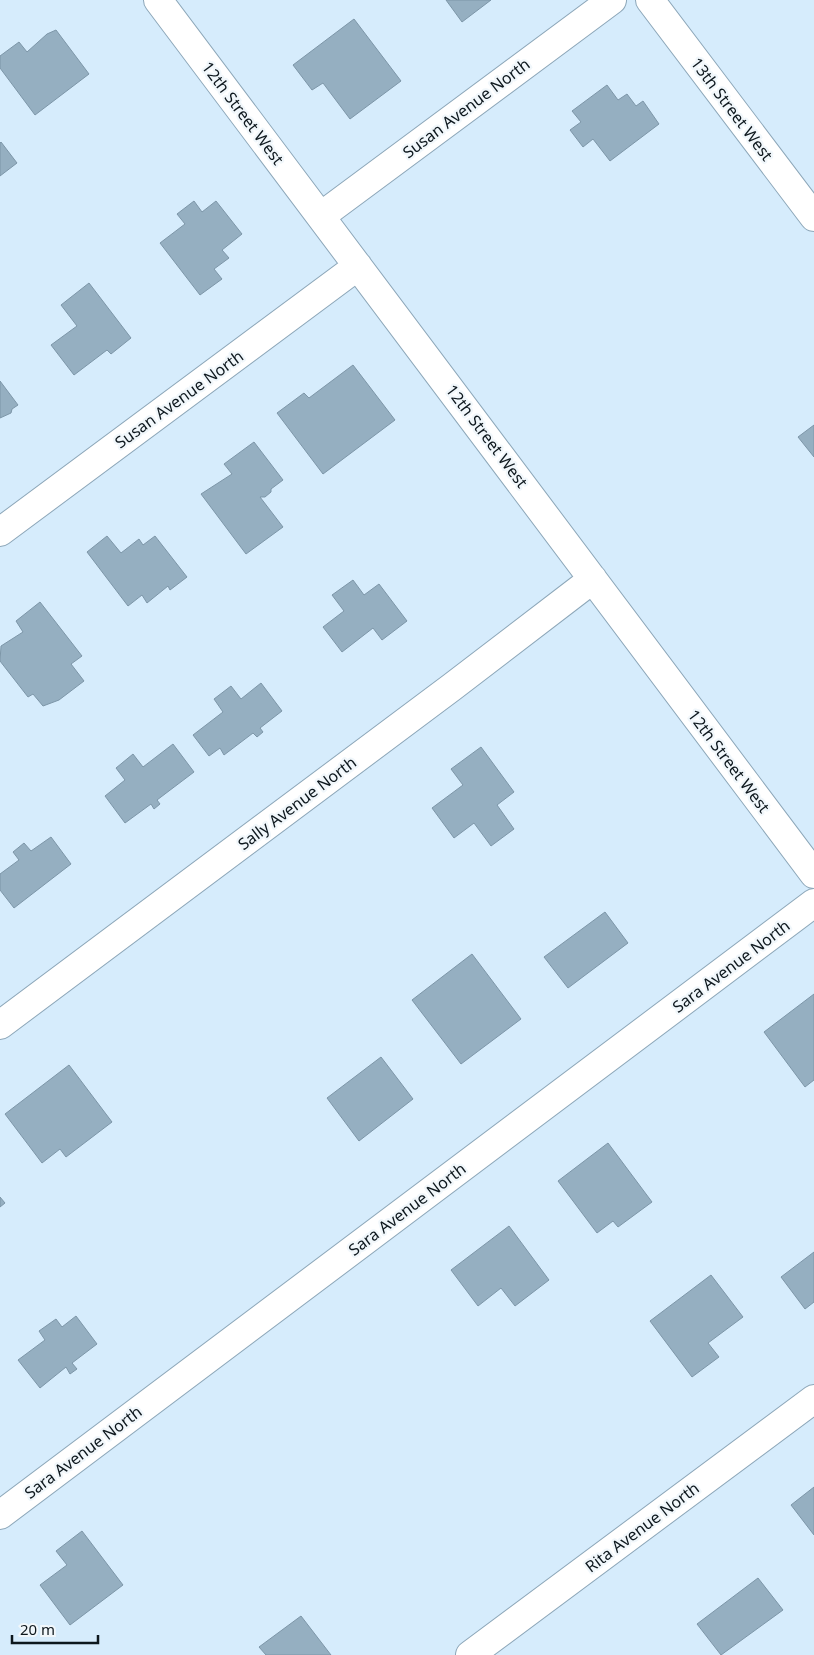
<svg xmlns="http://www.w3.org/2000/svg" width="814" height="1655" font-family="'Noto Sans',sans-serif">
  <rect width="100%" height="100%" fill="#d6ecfc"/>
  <path fill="#95afc1" stroke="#7d96a8" d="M446,0h45l-29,22z
    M354,19l47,62 -51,38 -27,-36 -11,7 -19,-25z
    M56,30l33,44 -54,41 -35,-47v-12l19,-14 8,10 20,-18z
    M607,85l11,15 9,-6 9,12 7,-5 16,23 -49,37 -17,-22 -10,8 -13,-17 11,-8 -9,-11z
    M1,142l16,21 -17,13v-33z
    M194,201l8,11 14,-11 26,33 -20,16 7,8 -15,11 8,10 -22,16 -40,-52 25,-19 -8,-10z
    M89,283l42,55 -20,16 -4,-4 -33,25 -23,-30 26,-19 -16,-21z
    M353,365l42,55 -72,54 -46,-61 27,-20 5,5z
    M0,381l18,24 -6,4 -1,4 -11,5z
    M814,425v32l-16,-20z
    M254,442l29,38 -12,9v3l-6,5h-5l23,30 -37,27 -45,-60 31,-20 -8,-10z
    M107,536l14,17 18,-14 4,6 12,-9 32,41 -17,13 -2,-4 -21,17 -5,-8 -14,11 -41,-54z
    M353,580l11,15 15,-11 28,37 -25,19 -9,-12 -31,24 -19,-25 21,-16 -12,-16z
    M40,602l42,54 -11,8 13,17 -25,19 -16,6 -10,-12 -5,3 -28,-36 1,-15 22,-14 -7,-11z
    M261,683l21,28 -22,17 3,4 -6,5 -4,-4 -29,22 -4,-7 -11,8 -16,-21 30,-23 -9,-13 17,-13 10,13z
    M173,744l21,28 -37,28 3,4 -6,5 -3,-5 -26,19 -20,-27 20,-16 -9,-12 17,-14 10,13z
    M481,747l33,45 -17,13 17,24 -23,17 -17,-23 -20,15 -22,-30 31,-23 -12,-16z
    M51,837l20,27 -57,44 -14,-18v-16l19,-14 -6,-8 11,-9 7,8z
    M605,912l23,31 -60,45 -24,-31z
    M472,954l49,65 -60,45 -49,-64z
    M814,994v86l-9,7 -41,-55z
    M381,1057l32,42 -54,42 -32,-43z
    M69,1065l43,57 -46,35 -6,-8 -18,14 -37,-49z
    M608,1143l44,59 -34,25 -5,-6 -16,12 -39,-52z
    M0,1197l5,6 -5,4z
    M509,1226l40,54 -34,26 -14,-18 -23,18 -27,-36z
    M814,1252v50l-9,7 -24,-32z
    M711,1275l32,42 -35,26 11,14 -27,20 -42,-56z
    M76,1316l21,28 -25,19 5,6 -7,5 -4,-7 -26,21 -22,-28 27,-20 -6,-9 17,-12 6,8z
    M814,1487v48l-23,-30z
    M82,1531l41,54 -53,40 -30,-40 27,-20 -11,-14z
    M758,1578l25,32 -62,45 -24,-31z
    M301,1616l30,39h-65l-7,-8z"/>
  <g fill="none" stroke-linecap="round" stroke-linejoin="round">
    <defs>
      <path id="street" d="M158,0l656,874
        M650,0l164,217
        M321,216l291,-216
        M0,532l358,-266
        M0,1025l452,-338 141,-108
        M0,1515l814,-612
        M470,1655l344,-256"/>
    </defs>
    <use href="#street" stroke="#8da7b9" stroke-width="30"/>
    <use href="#street" stroke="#fff" stroke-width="28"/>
  </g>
  <g text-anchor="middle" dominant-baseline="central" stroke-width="4.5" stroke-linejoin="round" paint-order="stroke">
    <g font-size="16" fill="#0d171d" stroke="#f1f7fb">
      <text transform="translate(466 108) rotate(-37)">Susan Avenue North</text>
      <text transform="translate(732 109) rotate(53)">13th Street West</text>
      <text transform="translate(243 113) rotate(53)">12th Street West</text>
      <text transform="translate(179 399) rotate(-36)">Susan Avenue North</text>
      <text transform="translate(487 436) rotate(53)">12th Street West</text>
      <text transform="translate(729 761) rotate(53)">12th Street West</text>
      <text transform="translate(297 803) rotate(-37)">Sally Avenue North</text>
      <text transform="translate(731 966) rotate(-37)">Sara Avenue North</text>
      <text transform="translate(407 1209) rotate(-37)">Sara Avenue North</text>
      <text transform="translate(83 1452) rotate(-37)">Sara Avenue North</text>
      <text transform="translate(642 1527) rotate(-37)">Rita Avenue North</text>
    </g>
  </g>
  <path d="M12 1635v8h86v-8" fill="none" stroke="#0d171d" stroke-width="2.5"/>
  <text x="20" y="1635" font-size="15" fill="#0d171d" stroke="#f1f7fb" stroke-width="4" paint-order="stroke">20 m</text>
</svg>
